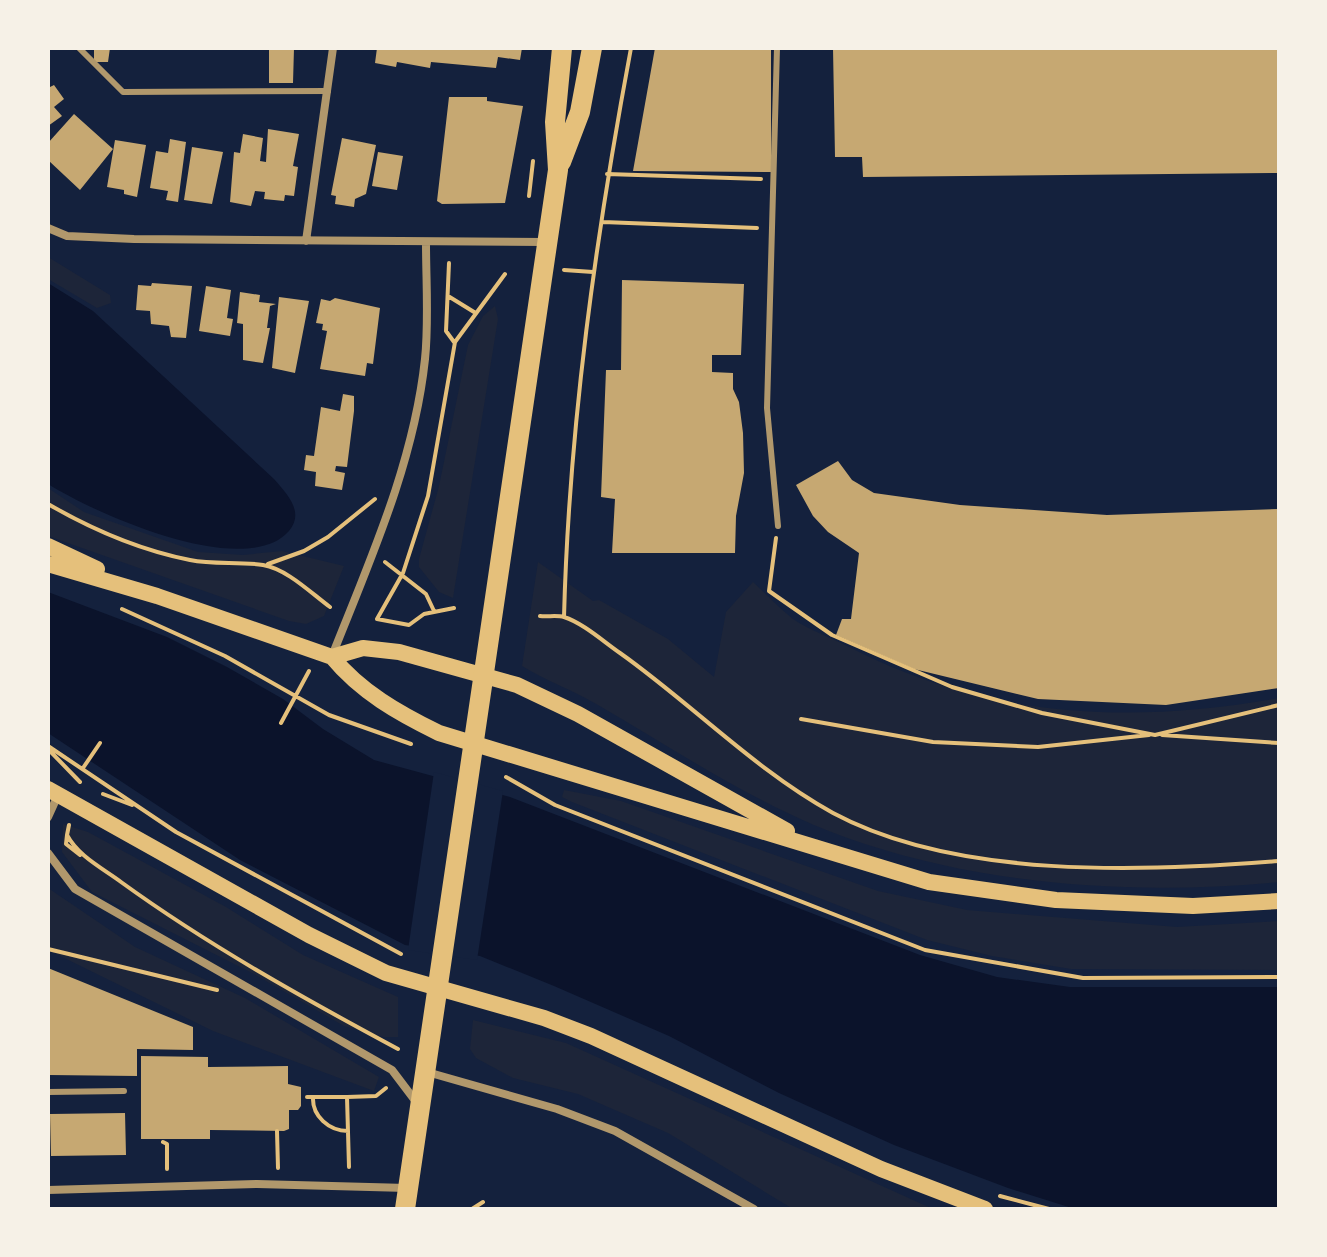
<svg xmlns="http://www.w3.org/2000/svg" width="1327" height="1257" font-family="'Archivo Narrow',sans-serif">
  <rect width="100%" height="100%" fill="#14213d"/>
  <path fill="#1d2539" d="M48,257l62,38 1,8 -14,5 -49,-29z
    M495,306l3,13 -45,279 -14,-6 -20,-25v-8l20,-73 29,-141 15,-29z
    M48,488l36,24 114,40 45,3 39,-4 62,15 -20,50 -18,8 -17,-3 -241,-85z
    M538,562l55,39 6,-1 69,39 46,38 12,-65 27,-30c13,12 26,26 40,37 16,11 37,18 54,27 139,72 281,79 432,52v184c-137,13 -282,5 -414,-38 -95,-30 -181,-89 -267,-139 -25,-15 -52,-24 -76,-39z
    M564,790l57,11 257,90 89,19 210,17 102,-6v49l-208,-1 -79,-13 -65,-16 -355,-138 -10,-5z
    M63,824l25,8 138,75 77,48 95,42v40h-15l-39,-11 -90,-52 -162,-82 -30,-40z
    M48,888l87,59 110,51 134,79 -5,14 -161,-60 -165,-81z
    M473,1020l93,23 367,166h-140l-125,-76 -90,-39 -65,-16 -37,-20 -6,-9z"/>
  <path fill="#0b132b" d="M48,283l45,28 181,168c13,15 31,33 15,52 -44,50 -195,-18 -241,-47z
    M48,592l119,45 60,30 56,32 40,30 51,31 136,37 410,158 77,22 73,10h209v222h-204l-67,-21 -114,-43 -115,-52 -110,-57 -115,-50 -74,-30 -75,-11 -165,-85 -192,-127z"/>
  <path fill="#14213d" d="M434,772l69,19 -26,169 -69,-10z"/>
  <path fill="#c6a872" d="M94,48h16l-2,14h-14z
    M269,48h25l-1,35h-24z
    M377,48h145l-2,12 -22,-3 -2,11 -65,-6 -1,6 -33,-6 -1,5 -21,-4z
    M655,48h116v124l-138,-1z
    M833,48h446v125l-416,4 -1,-20h-27z
    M54,85l10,14 -10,8 8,9 -14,10v-38z
    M449,97h38v4l36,5 -18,97 -63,1 -5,-3z
    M74,114l39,35 -33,41 -32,-30v-17z
    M268,129l31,5 -6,32 5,1 -4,29 -9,-1 -1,6 -20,-2 1,-7 -10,-1 -4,15 -21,-4 4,-50 6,1 3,-19 20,4 -3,23 6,1z
    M342,138l34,7 -10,49 -11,5 -1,8 -19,-3 1,-8 -5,-1z
    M170,139l16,3 -8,60 -12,-2 2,-9 -18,-3 6,-37 12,2z
    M115,140l31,5 -9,52 -13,-3v-4l-17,-3z
    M192,147l31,5 -11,52 -28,-4z
    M378,152l25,4 -6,34 -25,-4z
    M622,280l122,4 -3,71h-29v17l21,1v16l6,13 4,31 1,40 -8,43 -1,37h-123l3,-54 -14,-2 5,-127h15z
    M152,283l40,3 -6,52 -15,-1 -2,-11 -18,-2 -1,-13 -14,-1 2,-25 13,1z
    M206,286l25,4 -4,28 6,1 -3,17 -31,-5z
    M240,292l20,3 -1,7 17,2 -6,2 -3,22h3l-7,35 -20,-3v-36l-6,-1z
    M279,297l30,4 -14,72 -23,-5z
    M335,298l45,10 -7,56 -6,-1 -2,13 -45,-7 7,-38 -5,-1 1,-6 -7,-1 5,-24 9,2z
    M343,394l11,2v15l-7,56 -11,-1 -1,5 10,2 -3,17 -27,-4 1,-14 -12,-2 2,-15 8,1 7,-49 19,4z
    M838,461l14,19 22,13 86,12 147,10 172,-6v179l-113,17 -128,-6 -124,-30 -78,-34 6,-16h9l8,-66 -31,-21 -15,-16 -17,-31z
    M48,968l145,59v23l-56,-1v27l-88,-1z
    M141,1056l67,1v10l80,-1v18l13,3v19l-3,4h-9v19l-5,2 -74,-1v9h-69z
    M125,1113l1,42 -75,1 -1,-42z"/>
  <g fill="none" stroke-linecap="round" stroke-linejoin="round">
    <path stroke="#e5c07b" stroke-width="4" d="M607,174l154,5
      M529,196l4,-35
      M603,222l154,6
      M449,263l-3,68 8,11
      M564,270l29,2
      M448,296l26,16
      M48,504c45,26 91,46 142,56 24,5 49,1 73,5 24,4 48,28 67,42
      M776,538l-7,53 63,44 120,52 90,26 113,22 124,-30
      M385,562l41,32 8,17
      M268,564l36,-13 24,-14 47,-38
      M454,608l-30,6 -15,11 -32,-6 26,-46 25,-77 27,-154 50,-68
      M122,609l103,47 104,59 82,29
      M540,616c7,1 17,-1 24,1 19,6 40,25 56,36 72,51 135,117 213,160 123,66 310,59 446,48
      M564,617c5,-191 32,-382 67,-569
      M801,719l132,23 105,5 111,-12
      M281,723l28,-52
      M1162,735l117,8
      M48,746l128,86 225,122
      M48,749l32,33
      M83,768l17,-25
      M506,777l49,28 370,145 158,28 196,-1
      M103,794l29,11
      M69,825l-2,10c11,21 35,33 54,47 87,63 182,116 277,167
      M67,835l-1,9 14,11
      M48,949l169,41
      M307,1097h40l2,70
      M313,1097c-1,19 16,34 35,34
      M347,1097l29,-1 10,-8
      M277,1131l1,37
      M163,1142l4,2v25
      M1000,1196l49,13
      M472,1209l11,-7"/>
    <path stroke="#b1986c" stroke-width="6" d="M79,48l44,44 205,-1
      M777,48l-10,360 11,118
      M48,1092l76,-1"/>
    <path stroke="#b1986c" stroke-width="8" d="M48,228l19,8 67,3 411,3
      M306,241l27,-193
      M332,656c38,-96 82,-193 93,-297 4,-38 1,-78 1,-116
      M48,817l10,-22
      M48,853l27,36 317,181 25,33
      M427,1072l130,37 58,22 139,78
      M48,1190l209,-6 150,4"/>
    <path stroke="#e5c07b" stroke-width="16" d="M48,546l49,23
      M48,564l109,32 175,61c29,35 66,56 107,76l490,149 127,18 137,6 86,-5
      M332,657l31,-9 36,4 118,33 61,29 209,117
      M48,789l261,146 77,38 158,45 47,18 290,133 104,40"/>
    <path stroke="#e5c07b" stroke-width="20" d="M561,162l19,-50 12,-64
      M405,1209l153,-1039 -3,-48 7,-74"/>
  </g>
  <rect width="1327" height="1257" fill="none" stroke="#f6f1e7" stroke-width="100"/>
</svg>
